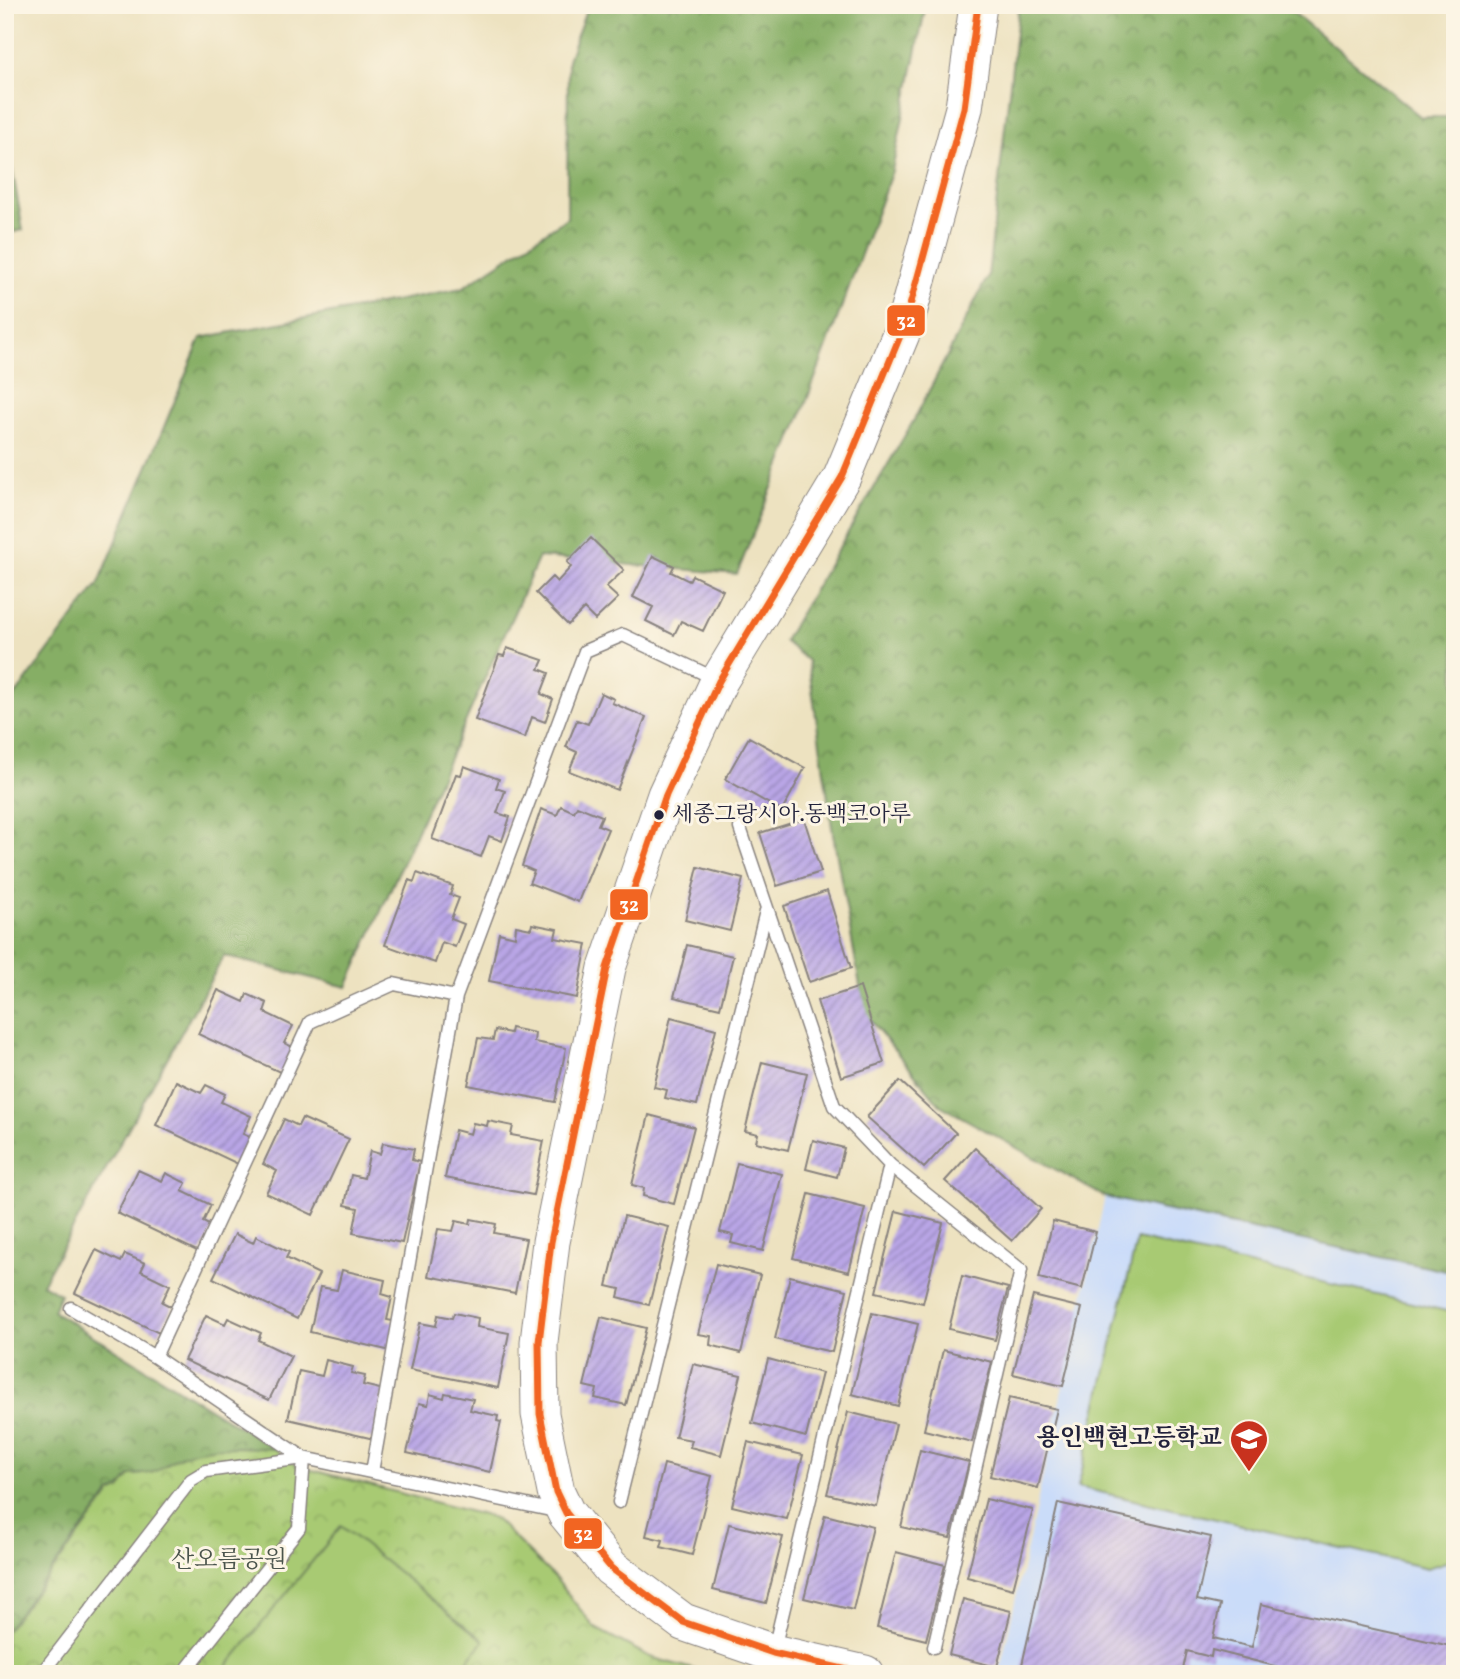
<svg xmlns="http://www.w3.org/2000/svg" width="1460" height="1679" font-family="Vollkorn,'Noto Serif KR',serif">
  <defs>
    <pattern id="forest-crowns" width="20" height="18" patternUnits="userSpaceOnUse" patternTransform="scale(1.75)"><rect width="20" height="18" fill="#86ae65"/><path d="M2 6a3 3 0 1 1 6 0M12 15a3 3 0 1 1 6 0" fill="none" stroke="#6d8d54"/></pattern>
    <pattern id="park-crowns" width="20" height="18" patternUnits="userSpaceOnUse" patternTransform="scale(1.75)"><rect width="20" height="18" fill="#a8ca73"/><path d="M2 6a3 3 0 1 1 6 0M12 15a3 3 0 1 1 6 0" fill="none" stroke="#90ad64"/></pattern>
    <pattern id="building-hatch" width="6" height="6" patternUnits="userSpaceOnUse" patternTransform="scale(1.75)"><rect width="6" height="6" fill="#b9a6e6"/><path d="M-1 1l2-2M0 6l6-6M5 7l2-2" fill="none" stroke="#9687bc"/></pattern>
  </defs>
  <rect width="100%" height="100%" fill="#fcf5e5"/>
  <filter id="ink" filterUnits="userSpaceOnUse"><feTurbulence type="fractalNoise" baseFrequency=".0143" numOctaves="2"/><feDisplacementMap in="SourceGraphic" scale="14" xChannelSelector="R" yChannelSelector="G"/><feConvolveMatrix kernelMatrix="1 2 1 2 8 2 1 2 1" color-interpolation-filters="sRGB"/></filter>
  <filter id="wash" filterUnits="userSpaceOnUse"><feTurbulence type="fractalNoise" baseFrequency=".00686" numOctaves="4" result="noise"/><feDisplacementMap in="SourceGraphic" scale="28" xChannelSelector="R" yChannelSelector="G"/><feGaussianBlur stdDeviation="1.57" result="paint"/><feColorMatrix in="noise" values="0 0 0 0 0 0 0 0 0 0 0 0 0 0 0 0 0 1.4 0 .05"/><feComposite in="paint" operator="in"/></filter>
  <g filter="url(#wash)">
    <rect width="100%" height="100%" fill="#ede2c0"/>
    <path fill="#cadcf9" d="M1105,1197l350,76v401h-456z"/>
    <path fill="url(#forest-crowns)" stroke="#546850" stroke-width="2" d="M588,5h338l-34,166 -88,237 -67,166 -198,-17 -192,430 -123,-31 -182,328 18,10 -7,17 222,138 -39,-2 -57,10 -24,17 -24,1 -11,14 -10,4 -105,139v-923l94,-126 102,-245 261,-50 105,-70 1,-158z
      M1019,5h265l137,112h34v1156l-350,-76 -165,-92 -75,-91 -32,-180 -25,-173 -24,-20 130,-221 74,-144z
      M5,128l18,102 -18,4z"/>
    <path fill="url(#park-crowns)" stroke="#657657" stroke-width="2" d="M236,1447l39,2 22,17 197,52 62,61 39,49 55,29 60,17h-705v-42l106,-139 9,-4 11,-14c34,-1 25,-8 50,-19 18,-8 36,-9 55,-9z"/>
    <path fill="#a8ca73" stroke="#657657" stroke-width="2" d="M1137,1239l318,74v235l-3,12 -25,8 -349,-81z
      M341,1526l143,115 -27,33h-236z"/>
    <g id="blocks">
      <path fill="url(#building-hatch)" d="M591,538l33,32 -18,17 12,11 -23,22 -11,-11 -16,16 -32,-32 16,-16 5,5 14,-15 -4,-5z
        M653,556l21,10 -3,6 18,9 3,-6 31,15 -20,41 -22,-10 -7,14 -28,-14 7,-14 -20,-10z
        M507,648l36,12 -4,9 10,4 -8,21 12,5 -8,23 -13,-5 -7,21 -50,-18 24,-65 5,1z
        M601,693l13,6 -2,4 34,14 -29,73 -48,-19 8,-19 -11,-5 11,-27 11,4z
        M749,737l56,31 -23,43 -57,-32z
        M464,766l35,13 -3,9 9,3 -8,22 13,4 -8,24 -13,-5 -8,21 -49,-18 24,-65 5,1z
        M561,806l13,6 3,-6 25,10 -4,9 10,4 -30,73 -49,-19 5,-12 -12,-5 19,-57 16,6z
        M804,819l17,53 -44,14 -17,-53z
        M698,867l45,12 -13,52 -45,-11z
        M417,873l36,13 -3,9 9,3 -8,21 13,5 -9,23 -13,-5 -7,21 -50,-18 24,-65 5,2z
        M827,891l24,77 -42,14 -25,-76z
        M532,924l25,5 -2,9 32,6 -10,54 -88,-17 10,-48 16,4 1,-11 15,3z
        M687,945l46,11 -13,52 -46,-11z
        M860,987l24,76 -43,14 -24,-76z
        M218,990l26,12 3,-8 20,9 -3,9 29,14 -9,17 11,5 -13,25 -84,-39z
        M671,1017l45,12 -19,76 -32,-7 2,-8 -13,-3z
        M511,1028l24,5 -1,9 32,6 -11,54 -87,-17 10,-47 15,2 2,-10 15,3z
        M762,1062l45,11 -19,77 -32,-8 2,-8 -13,-3z
        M176,1081l25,12 5,-8 19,9 -4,8 30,14 -8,18 9,4 -12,27 -84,-40z
        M900,1081l56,52 -32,35 -57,-51z
        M649,1115l45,12 -20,77 -31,-8 1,-8 -12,-3z
        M302,1118l47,21 -36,76 -47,-22 11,-22 -14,-7 21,-45 14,7z
        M488,1121l25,5 -2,9 33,6 -11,54 -88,-17 10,-48 15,4 3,-11 14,3z
        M813,1140l31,8 -7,29 -31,-8z
        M383,1143l31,6 -2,11 8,2 -18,81 -49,-10 5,-25 -13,-3 6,-30 13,3 6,-27 10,3z
        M975,1148l66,61 -29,32 -67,-60z
        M737,1163l45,11 -19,77 -32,-8 2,-8 -13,-3z
        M138,1170l24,11 4,-8 20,10 -4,8 29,14 -8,17 10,5 -12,26 -84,-40z
        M809,1194l56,14 -16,64 -56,-14z
        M896,1211l47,12 -20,80 -47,-11z
        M624,1216l45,11 -20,78 -31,-8 2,-8 -13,-3z
        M471,1219l25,5 -2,9 32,6 -11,54 -87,-17 10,-47 15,2 3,-10 14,3z
        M1053,1221l43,11 -14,57 -43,-11z
        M235,1234l18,9 3,-7 33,16 -3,6 33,16 -22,45 -84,-41z
        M96,1250l25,12 4,-8 20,9 -4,8 29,14 -8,17 10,5 -13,26 -84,-40z
        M716,1264l44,11 -19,78 -31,-8 1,-9 -13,-2z
        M342,1270l43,10 -3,14 10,3 -5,23 11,2 -7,29 -81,-19 10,-45 17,3z
        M790,1276l57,14 -15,62 -57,-13z
        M962,1276l46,12 -13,52 -46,-11z
        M1033,1296l49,12 -19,78 -50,-12z
        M454,1313l24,5 -1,9 32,6 -11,55 -88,-18 10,-47 16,3 2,-11 14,3z
        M872,1313l46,11 -20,82 -46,-12z
        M206,1315l19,9 3,-6 33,15 -3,7 33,16 -22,44 -85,-40z
        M601,1317l45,11 -20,77 -31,-7 2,-9 -13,-3z
        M943,1350l49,12 -20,80 -48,-12z
        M768,1359l54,14 -16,64 -54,-14z
        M326,1360l27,7 -2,6 14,3 -2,9 21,5 -10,49 -86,-20 11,-48 23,5z
        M693,1364l48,11 -20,80 -31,-8 2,-7 -17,-3z
        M445,1393l28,6 -3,11 28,6 -1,5 4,1 -11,50 -83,-19 12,-50 9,2 2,-11 14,4z
        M1009,1398l48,11 -19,79 -48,-12z
        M848,1412l48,12 -20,82 -49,-12z
        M748,1442l55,13 -16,64 -55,-13z
        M920,1450l49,12 -19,76 -49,-11z
        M664,1464l48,12 -20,79 -31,-8 2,-7 -17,-4z
        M986,1499l47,11 -20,79 -46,-12z
        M1058,1503l153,34 -14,63 23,5 -7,33 39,9 9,-43 194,43v27h-149l-94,-24 -1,7 -24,-6 -5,23h-162z
        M825,1515l48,12 -20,83 -49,-12z
        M729,1524l54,13 -17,66 -53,-13z
        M896,1552l49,13 -19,75 -49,-12z
        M963,1599l48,12 -14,56 -48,-12z"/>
    </g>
  </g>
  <g filter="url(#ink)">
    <use href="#blocks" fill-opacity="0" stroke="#88827e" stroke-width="2"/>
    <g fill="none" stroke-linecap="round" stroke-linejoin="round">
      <defs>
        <path id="lane" d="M740,828l94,278 56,59
          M71,1308l84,49 149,101 256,54
          M155,1357l155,-335 84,-38 62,13
          M372,1472l84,-475 129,-346 38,-16 95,45
          M619,1502l147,-591
          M774,1649l116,-484 131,105 -87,377
          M41,1674l150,-194 15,-9 98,-13 -5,70 -116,146"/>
        <path id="secondary" d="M865,1674l-92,-21 -90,-31 -72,-54 -45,-55 -10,-21 -16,-78 -1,-72 12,-100 56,-274 59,-173 53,-114 123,-204 63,-153 59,-216 14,-103"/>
      </defs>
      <use href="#lane" stroke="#88827e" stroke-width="15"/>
      <use href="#secondary" stroke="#88827e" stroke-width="39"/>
      <use href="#lane" stroke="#fff" stroke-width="12"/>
      <use href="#secondary" stroke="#fff" stroke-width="37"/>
      <defs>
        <path id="bus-1" d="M865,1674l-92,-21 -90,-31 -72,-54 -45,-55 -10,-21 -16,-78 -1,-72 12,-100 56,-274 59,-173 53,-114 123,-204 63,-153 59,-216 14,-103"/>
      </defs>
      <use href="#bus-1" stroke="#fcf5e5" stroke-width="12"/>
      <use href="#bus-1" stroke="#f26522" stroke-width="7"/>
    </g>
  </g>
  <defs>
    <symbol id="school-pin" viewBox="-11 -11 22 30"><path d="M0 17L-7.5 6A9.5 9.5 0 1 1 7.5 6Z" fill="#c8321e" stroke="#fcf5e5"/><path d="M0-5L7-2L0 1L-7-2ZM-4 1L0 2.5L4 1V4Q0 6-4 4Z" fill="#fff"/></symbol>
  </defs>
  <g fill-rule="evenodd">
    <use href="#school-pin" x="1227" y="1417" width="44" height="60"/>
  </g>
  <circle fill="#22223b" stroke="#fcf5e5" stroke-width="2.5" cx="659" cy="815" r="6"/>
  <g text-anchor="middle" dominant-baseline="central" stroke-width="6" stroke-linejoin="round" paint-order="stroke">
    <g font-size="22" fill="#22223b" stroke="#fcf5e5" text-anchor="start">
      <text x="672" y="815">세종그랑시아.동백코아루</text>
    </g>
    <g font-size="24" font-weight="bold" fill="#22223b" stroke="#fcf5e5" text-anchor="end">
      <text x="1222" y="1439">용인백현고등학교</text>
    </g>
    <g font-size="24" fill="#4a544c" stroke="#fcf5e5">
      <text x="229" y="1561">산오름공원</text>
    </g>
  </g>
  <g stroke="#fcf5e5" stroke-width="2.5">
    <rect x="886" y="304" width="40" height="33" rx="7" fill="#f26522"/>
    <rect x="609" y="888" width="40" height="33" rx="7" fill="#f26522"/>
    <rect x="563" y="1517" width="40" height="33" rx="7" fill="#f26522"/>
  </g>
  <g font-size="19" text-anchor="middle" font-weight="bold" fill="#fff">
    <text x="906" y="327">32</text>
    <text x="629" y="911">32</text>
    <text x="583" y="1540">32</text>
  </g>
  <rect width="1460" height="1679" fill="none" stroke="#fcf5e5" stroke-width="28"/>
</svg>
